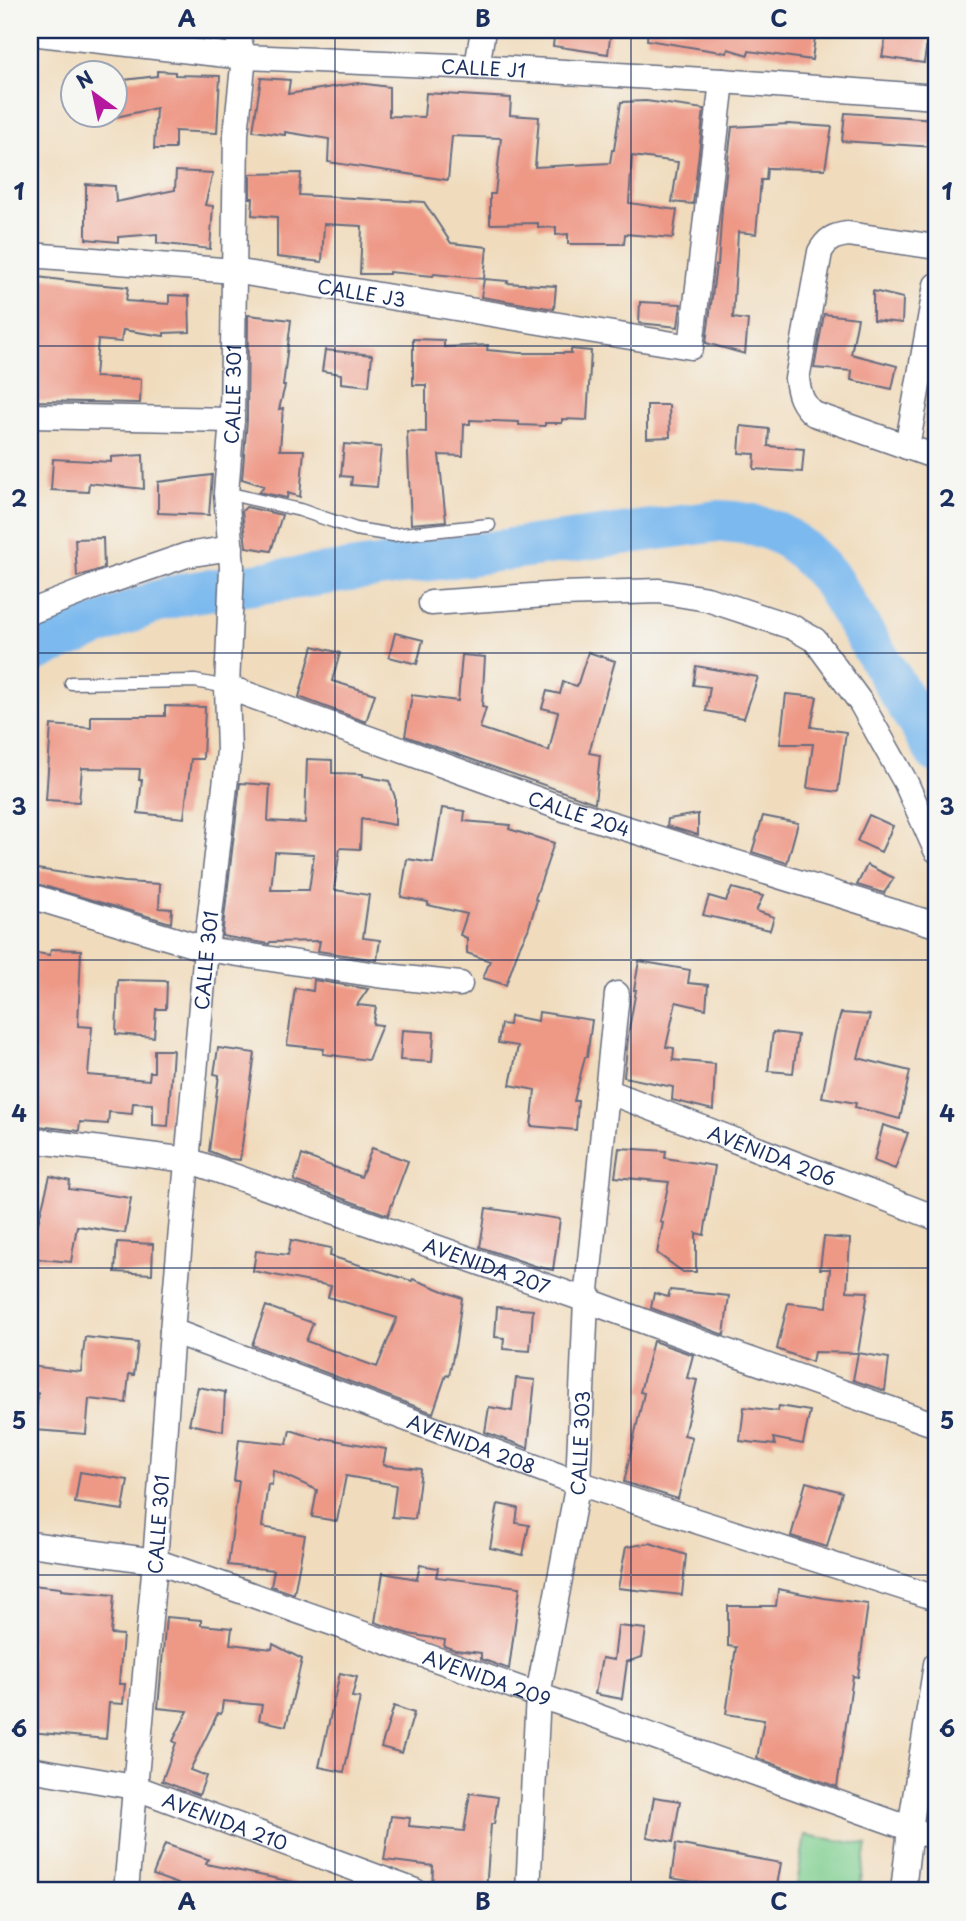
<svg xmlns="http://www.w3.org/2000/svg" width="966" height="1921" font-family="'Playpen Sans',sans-serif">
  <rect width="100%" height="100%" fill="#f6f6f2"/>
  <filter id="ink" filterUnits="userSpaceOnUse"><feTurbulence type="fractalNoise" baseFrequency=".0143" numOctaves="2"/><feDisplacementMap in="SourceGraphic" scale="14" xChannelSelector="R" yChannelSelector="G"/><feConvolveMatrix kernelMatrix="1 2 1 2 8 2 1 2 1" color-interpolation-filters="sRGB"/></filter>
  <filter id="wash" filterUnits="userSpaceOnUse"><feTurbulence type="fractalNoise" baseFrequency=".00686" numOctaves="4" result="noise"/><feDisplacementMap in="SourceGraphic" scale="28" xChannelSelector="R" yChannelSelector="G"/><feGaussianBlur stdDeviation="1.57" result="paint"/><feColorMatrix in="noise" values="0 0 0 0 0 0 0 0 0 0 0 0 0 0 0 0 0 1.4 0 .05"/><feComposite in="paint" operator="in"/></filter>
  <g filter="url(#wash)">
    <rect width="100%" height="100%" fill="#f0dcbd"/>
    <path fill="#7ece8f" stroke="#4c7e76" stroke-width="2" d="M805,1835l62,10 -8,46h-63z"/>
    <g fill="none" stroke-linecap="round" stroke-linejoin="round">
      <path stroke="#7bb9ee" stroke-width="42" d="M30,653l125,-51 32,-9 531,-72c57,2 77,17 113,59l105,172"/>
    </g>
    <g id="blocks">
      <path fill="#ee9886" fill-rule="evenodd" d="M555,30h56l-3,24 -55,-8z
        M648,30h168l-4,30 -63,-9 -1,4 -20,-6 -1,4 -80,-13z
        M887,30h42l-5,33 -42,-6z
        M157,71l18,1v3l45,1 -3,57 -42,-2v18h-21l2,-41 -40,9v-36l41,-5z
        M261,78l29,2 -2,14 70,-11 31,4v29l35,1 2,-24 85,5 -1,17 29,2 -4,50 75,-4 2,-13h2l7,-48 25,-1 58,8 -11,95 -21,-2 6,-40 -46,-6 -3,47 48,7 -4,28 -48,-4 -1,10h-56v-10l-12,1v-8l-18,1v-5l-48,1v-30h5l6,-56 -49,-2 -4,44 -120,-18 1,-23 -44,-7v3l-32,-4z
        M845,113l91,6 -1,28 -93,-6z
        M788,124l44,3 -7,42 -58,-1 -1,12h-5l-5,54 -18,-2 -5,86 15,2 -3,34 -39,-11 10,-78h2l4,-57 10,-81z
        M176,171l37,2 -8,32 8,1 -3,43 -53,-6v-9l-39,3v5l-32,-3v-55l29,2 1,16 59,-12z
        M301,173l-2,22 125,7 27,41 36,4 -3,32 -50,-5 -1,2 -44,-4v2h-29l2,-48 -38,-2 -2,38 -45,-5v-40l-25,-2 1,-17h-3v-24z
        M30,276l62,8 36,3 -2,14 43,3v-9l20,1 1,36 -26,1v3l-41,-6 -2,12 -23,-2 -3,37 46,2 -1,24 -106,-2 4,-71 -8,-1z
        M484,279l24,2 -1,2 49,3 -2,23 -73,-12z
        M873,291l30,7 -1,25 -29,-3z
        M640,302l41,2 -3,23 -39,-4z
        M824,314l34,4 -7,36 46,12 -5,23 -41,-9 1,-9 -38,-3z
        M248,315l43,5 -8,66h2l-6,23 4,-1 -3,42h24l-4,47 -12,-4 -1,5 -28,-6 5,-6 -22,-7 5,-59z
        M413,339l31,1v7l44,-2 -1,5 33,3h51v-4l20,2 -4,69 -25,-1v4h-17v3l-26,-1v-3l-49,-2v4h-6l-1,32 -24,-1 7,66 -35,3 -4,-93 19,1v-47h-13z
        M325,350l47,5 -3,31 -28,-3v-9l-19,-3z
        M647,405h22l1,32 -23,1z
        M741,426l28,3 -1,17 36,3 -2,23 -48,-3 1,-15 -16,-1z
        M344,444l37,3 -4,40 -26,-2 1,-8 -11,-1z
        M143,455l1,34 -55,-6 -1,9 -37,-2 2,-31 58,3v-5z
        M212,475l-3,40 -51,-2v-31z
        M246,507l36,8 -11,36 -25,-4 -4,-36z
        M103,538l1,30 -27,9 -2,-38z
        M395,633l28,7 -6,24 -28,-7z
        M313,646l27,7 -8,28 43,13 -9,28 -67,-25z
        M588,652l27,9 -26,92 11,2 -5,48 -190,-67 7,-41 46,6 4,-46 23,2 -3,50 4,1 -6,20 69,23 9,-39 -16,-4 5,-17 13,3 3,-12 14,4z
        M696,666l62,11 -14,41 -38,-7 4,-24 -17,-2z
        M786,694l31,3 -6,30 35,5 -8,60 -31,-4 6,-44h-33z
        M165,706l40,1 -2,52h-12l-7,59 -46,-5 4,-33h-3l1,-11 -58,-1 -3,34 -33,-2 5,-75 40,3v-12h74z
        M307,759l25,1v13l31,1v2l26,5 6,16v28l-34,-6 -1,30 -20,-1 -6,42 35,5 -6,43 17,2 -3,20 -59,-9 2,-10 -50,1 -1,2 -47,-8 18,-153 30,2 -2,36 37,2zM275,852l39,2 -5,36h-38z
        M442,808l23,3 -1,10 46,4 -1,4 45,14 -19,56 2,1 -9,30 -9,18 -13,37 -23,-7 7,-17 -23,-8v-15l-7,-3 7,-21 -39,-9v-3l-27,-5 6,-38 26,4z
        M698,814v21l-31,-9 1,-7z
        M869,815l24,11 -12,26 -24,-11z
        M763,816l35,7 -11,40 -35,-11z
        M867,865l27,13 -10,15 -27,-8z
        M30,868l94,14 36,2 -1,24 13,1 -1,14 -141,-41z
        M732,888l31,8 -7,15 18,6 -4,13 -67,-15 6,-19 17,5z
        M51,949l30,1 -3,76 14,1 -4,48 61,5 1,-8h4v-22h19l-5,76 -15,-1v-21l-20,-1 -1,11 -23,-2 -1,12 -28,-2 -1,9 -49,-6 5,-57v-15h-5v-101l20,3z
        M639,961l51,9 -2,13 20,2 -2,24 -30,-7 -10,45 8,1 -1,12 42,4 -2,46 -41,-10 1,-13 -49,-10 5,-48 7,-39h-2z
        M118,980l49,1 -1,28h-10l-2,28 -38,-3z
        M314,980l54,9 -11,16 19,2 -3,17 9,1 -14,35 -45,-6 1,-5 -37,-4 8,-57 18,3z
        M539,1012l53,8 -5,37h-2l-11,44h4l-2,29 -45,-4 4,-36 -25,-5 8,-39 -20,-3 3,-19 8,1 1,-9 28,5z
        M841,1013l29,2 -12,43 52,13 -10,48 -45,-12 1,-4 -34,-6 13,-65z
        M402,1030l32,2 -2,30 -32,-2z
        M773,1032l25,3 -5,38 -25,-2z
        M218,1048l37,5 -15,107 -11,-1 -20,-8 10,-76 -5,-1z
        M883,1125l25,8 -13,36 -21,-8z
        M372,1148l36,13 -20,54 -94,-34 8,-26 59,22z
        M619,1148l47,3 -1,7 50,8 -11,69 -8,-2v39h-13l-26,-19 6,-30 -3,-1 9,-40 -54,-5z
        M50,1176l20,5 -1,8 62,9 -6,35 -48,-7 -6,36 -41,-4v-27h6z
        M486,1208l74,11 -7,51 -15,-3 -58,-20z
        M824,1237l26,2 -3,52 21,1 -10,61 -44,-1 -2,10 -35,-13 11,-46 39,4 3,-38h-10z
        M291,1240l40,8 -1,8 82,25 1,-2 49,19 -6,44 -7,34 -3,-1 -13,38 -181,-68 14,-39 47,17 -7,18 71,26 20,-49 -69,-21 3,-11 -78,-15 3,-20 32,4z
        M117,1242l36,2 -1,30 -37,-2z
        M670,1290l59,6 -5,39 -73,-27 3,-15 14,4z
        M497,1307l36,3 -3,41 -27,-2 1,-11 -9,-1z
        M85,1337l53,6 -4,32 -5,-1 -3,29 -37,-4 -3,35 -51,-4 3,-37 -8,-1v-26l51,6z
        M653,1341l40,14 -6,23 10,2 -13,55 8,2 -14,62 -54,-17 20,-89 -4,-1z
        M858,1353l31,5 -4,33 -32,-11z
        M516,1378l19,2 -7,68 -43,-16 4,-25 23,4z
        M198,1387l27,5 -2,39 -34,-7z
        M779,1406l31,5 -7,33 -30,-6 2,7 -35,-4 4,-34 34,4z
        M290,1430l32,10 1,-2 63,11 -3,16 38,4 -6,50 -23,-2 4,-32 -50,-9 -9,45 -25,-4 5,-27 -44,-20 -1,15 -4,-1 -6,43 43,8 -11,59 -23,-8 3,-16 -46,-5 11,-84h-5l5,-42 48,5z
        M80,1472l48,8 -5,30 -48,-7z
        M806,1482l36,10 -15,55 -36,-11z
        M498,1504l20,4 -2,15 13,2 -6,30 -33,-7z
        M650,1543l36,12 -4,40 -64,-7 8,-41z
        M420,1565l18,3 -2,9 84,10 -11,82 -28,-10v-6l-26,-3 -11,-4 1,-6 -36,-6 -34,-12 8,-49 34,6z
        M30,1585l31,3v2l53,5 -3,39 12,1 -4,49h6l-2,20 -14,-1 -3,36 -76,-7z
        M778,1589l46,9 44,6 -10,73 -5,-1 -16,111 -80,-29 7,-38 -38,-6 10,-67 -8,-1v-40h48z
        M166,1617l35,3v5l31,3 -2,16 42,5 1,-5 29,15 -16,67 -27,-6 3,-15 -39,-4 -2,13 -3,-1 -28,57 16,6 -7,19 -37,-14 14,-38 -3,-2 15,-30 -30,-3z
        M618,1626l28,3 -4,28 -16,5h1l-5,37 -27,-5 7,-36 12,2z
        M340,1673l17,4 -5,20 8,1 -16,74 -25,-5z
        M394,1706l20,7 -12,40 -21,-6z
        M470,1793l28,4 -4,27h-3l-5,67h-54l1,-25 -49,-6 7,-44 19,2 -1,8 55,5z
        M654,1797l26,4 -7,41 -26,-5z
        M165,1844l43,15 -2,5 92,19 -1,8h-100l-44,-16z
        M676,1844l105,19 -5,28h-72l2,-7 -35,-6z"/>
    </g>
  </g>
  <g filter="url(#ink)">
    <use href="#blocks" fill-opacity="0" stroke="#666c7f" stroke-width="2"/>
    <g fill="none" stroke-linecap="round" stroke-linejoin="round">
      <defs>
        <path id="lane" d="M226,493l74,17 56,19 37,6 96,-10
          M71,683l124,-2 32,6"/>
        <g id="street">
          <path id="s1" d="M30,33l214,24 233,10 245,14 214,16"/>
          <path d="M477,67l6,-37"/>
          <path d="M936,247l-88,-13c-15,2 -21,5 -28,18l-23,127c2,15 5,25 17,35l122,43"/>
          <path id="s2" d="M30,255l204,16 457,76 31,-266"/>
          <path d="M30,416l202,4"/>
          <path d="M907,447l29,-162"/>
          <path d="M431,603l130,-9 98,-3 48,8 85,28 23,13 46,63 45,80 30,67"/>
          <path d="M30,612l69,-27 88,-30 44,-7"/>
          <path id="s3" d="M227,687l340,123 369,115"/>
          <path d="M30,896l176,53 171,26 83,9"/>
          <path id="s4" d="M607,1091l329,127"/>
          <path id="s5" d="M30,1140l158,20 398,140 114,42 236,83"/>
          <path id="s6" d="M172,1331l406,152 358,115"/>
          <path id="s7" d="M30,1544l125,17 383,134 398,143"/>
          <path id="s8" d="M30,1769l104,18 281,104"/>
          <path id="s9" d="M126,1891l29,-330 17,-230 34,-382 23,-197 -2,-65 5,-120 -6,-74 6,-73 4,-286 8,-77 -8,-27"/>
          <path id="s10" d="M528,1891l10,-196 40,-212 8,-183 31,-306"/>
          <path d="M903,1891l7,-62 26,-165"/>
        </g>
      </defs>
      <use href="#lane" stroke="#666c7f" stroke-width="15"/>
      <use href="#street" stroke="#666c7f" stroke-width="27"/>
      <use href="#lane" stroke="#fff" stroke-width="12"/>
      <use href="#street" stroke="#fff" stroke-width="24"/>
    </g>
  </g>
  <path fill="none" stroke="#1b2f5e" stroke-width="2" stroke-opacity="0.55" d="M335,30v1861M631,30v1861M30,346h906M30,653h906M30,960h906M30,1268h906M30,1575h906"/>
  <g text-anchor="middle" dominant-baseline="central" stroke-width="7" stroke-linejoin="round" paint-order="stroke">
    <g font-size="19" fill="#1b2f5e" stroke="#f6f6f2">
      <text stroke="none"><textPath href="#s1" startOffset="455">CALLE J1</textPath></text>
      <text stroke="none"><textPath href="#s2" startOffset="334">CALLE J3</textPath></text>
      <text stroke="none"><textPath href="#s9" startOffset="1502">CALLE 301</textPath></text>
      <text stroke="none"><textPath href="#s3" startOffset="374">CALLE 204</textPath></text>
      <text stroke="none"><textPath href="#s9" startOffset="934">CALLE 301</textPath></text>
      <text stroke="none"><textPath href="#s4" startOffset="177">AVENIDA 206</textPath></text>
      <text stroke="none"><textPath href="#s5" startOffset="476">AVENIDA 207</textPath></text>
      <text stroke="none"><textPath href="#s6" startOffset="320">AVENIDA 208</textPath></text>
      <text stroke="none"><textPath href="#s10" startOffset="452">CALLE 303</textPath></text>
      <text stroke="none"><textPath href="#s9" startOffset="368">CALLE 301</textPath></text>
      <text stroke="none"><textPath href="#s7" startOffset="478">AVENIDA 209</textPath></text>
      <text stroke="none"><textPath href="#s8" startOffset="203">AVENIDA 210</textPath></text>
    </g>
  </g>
  <rect width="966" height="1921" fill="none" stroke="#f6f6f2" stroke-width="77"/>
  <g transform="translate(94 94) rotate(327)"><circle r="33" fill="#f6f6f2" stroke="#9ea6b7" stroke-width="2"/>
  <path d="M0-5L12 26L0 18L-12 26Z" fill="#b5179e"/>
  <text y="-10" font-size="19" font-weight="bold" text-anchor="middle" fill="#1b2f5e">N</text>
  </g>
  <rect x="38" y="38" width="890" height="1844" fill="none" stroke="#1b2f5e" stroke-width="2.5"/>
  <g font-size="23" text-anchor="middle" font-weight="bold" fill="#1b2f5e">
    <text x="187" y="27">A</text>
    <text x="483" y="27">B</text>
    <text x="779" y="27">C</text>
    <text x="19" y="200">1</text>
    <text x="947" y="200">1</text>
    <text x="19" y="507">2</text>
    <text x="947" y="507">2</text>
    <text x="19" y="815">3</text>
    <text x="947" y="815">3</text>
    <text x="19" y="1122">4</text>
    <text x="947" y="1122">4</text>
    <text x="19" y="1429">5</text>
    <text x="947" y="1429">5</text>
    <text x="19" y="1737">6</text>
    <text x="947" y="1737">6</text>
    <text x="187" y="1910">A</text>
    <text x="483" y="1910">B</text>
    <text x="779" y="1910">C</text>
  </g>
</svg>
